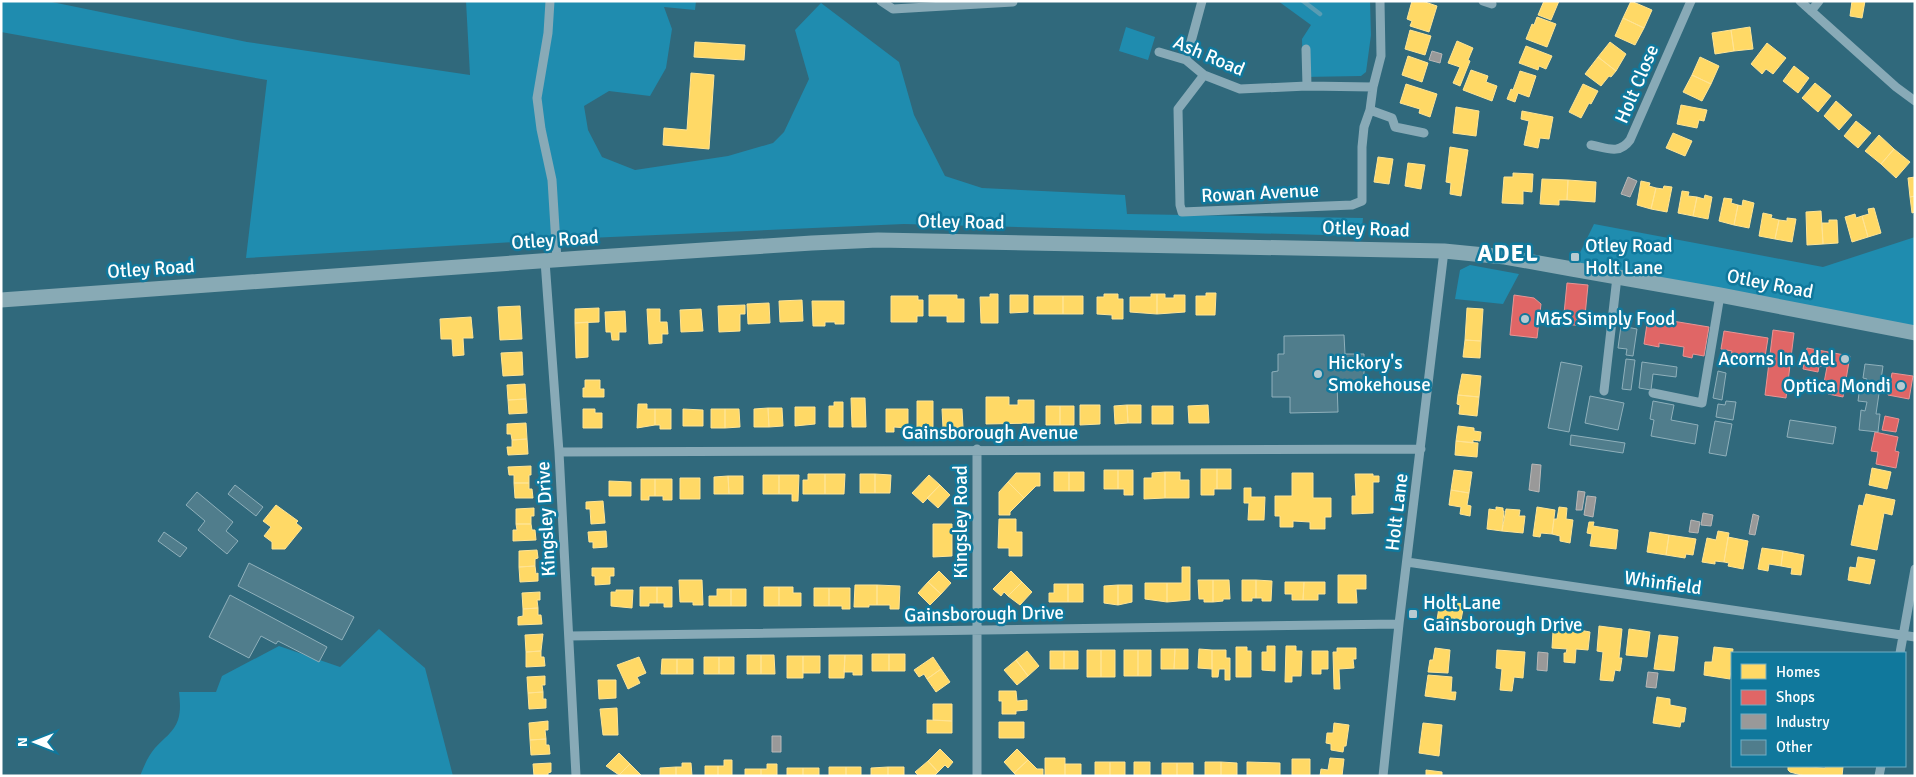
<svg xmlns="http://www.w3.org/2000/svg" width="1916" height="777" font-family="Signika,sans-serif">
  <rect width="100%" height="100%" fill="#30697c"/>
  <path fill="#1f8caf" d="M1,1h46l200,41 223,33 -4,-74h230l-1,9 -31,-3 8,22 -6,39 -16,28 -41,-5 -25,15 4,24 14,27 33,13 93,-14 45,-13 11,-11 25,-53 -14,-49 26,-27 78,59 15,53 31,61 37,12 143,7 2,19 236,4 -2,18 -457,-12 -338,15 -320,19 21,-178 -266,-48z
    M1278,1h92l1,34 -5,37 -5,4 -58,1 -1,-38 9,-14z
    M1126,27l29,10 -7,23 -29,-9z
    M1594,224l229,43 92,-30v96l-343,-64z
    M1470,265l49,9 -16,30 -48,-5 5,-29z
    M379,629l46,39 28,108h-313c4,-10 8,-20 15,-28 8,-9 19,-16 23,-28 3,-9 2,-19 1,-28h37l6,-16 57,-30 61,21z"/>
  <path fill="#ffd966" stroke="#ffe494" d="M1412,1h10l15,5 -8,26 -19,-6 2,-5 -5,-2z
    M1544,1h15l-8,19 -13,-5z
    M1631,1l21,9 -8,18 -21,-10z
    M1852,1h13l-3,17 -12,-2z
    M1537,17l19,7 -9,23 -21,-8 6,-15 2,1z
    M1623,18l21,10 -9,17 -20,-9z
    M1750,27l3,22 -19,2 -3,-21z
    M1410,30l21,6 -6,19 -20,-6z
    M1731,30l3,21 -19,3 -3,-21z
    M1457,41l16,7 -5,12 2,1 -10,25 -7,-3 7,-16 -12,-4z
    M695,42l50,3 -1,15 -50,-3z
    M1610,42l16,12 -10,17 -18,-14z
    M1767,43l19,15 -13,16 -7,-5 -4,5 -11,-10z
    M1526,46l26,10 -6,13 -7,-3 -1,4 -19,-7z
    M1408,56l20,7 -6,19 -20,-7z
    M1598,57l18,14 -5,6 -2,-1 -8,10 -16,-12z
    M1700,57l19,9 -8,18 -19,-9z
    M1794,66l15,12 -11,15 -15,-12z
    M1471,70l17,6 -2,6 11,4 -5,15 -29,-11z
    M1520,71l16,5 -7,21 -11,-4 -3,9 -8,-3 4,-10 2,1z
    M691,73l23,2 -5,74 -46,-4 1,-17 23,2z
    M1692,75l19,9 -9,17 -19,-9z
    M1815,83l16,13 -13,16 -16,-14z
    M1406,84l31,10 -7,23 -11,-4 1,-4 -20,-6z
    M1583,84l15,7 -7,13 -2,-1 -8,15 -12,-6z
    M1836,101l16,14 -13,15 -15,-14z
    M1681,105l26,5 -3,11 -5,-1 -2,8 -20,-4z
    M1456,107l23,4 -3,25 -23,-3z
    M1522,111l31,6 -4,22 -9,-1 -2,10 -14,-3 5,-24 -8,-2z
    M1856,121l15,12 -13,15 -14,-12z
    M1673,133l19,8 -7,15 -19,-8z
    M1879,135l15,14 -13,15 -16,-13z
    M1450,147l18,3 -7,46 -11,-2 1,-11 -5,-1z
    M1894,149l16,13 -14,16 -15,-14z
    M1378,157l15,2 -4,25 -15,-2z
    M1408,163l17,2 -4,24 -16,-3z
    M1513,173l20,1 -1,18 -9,-1v13l-21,-1 2,-26h9z
    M1915,177v19l-5,1 -2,-19z
    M1542,179l26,1 -1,20h-8v5l-19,-1z
    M1568,180l28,2 -1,20 -28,-2z
    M1641,181l9,2 -1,3 7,2 -5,21 -14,-4z
    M1664,186l8,1 -5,25 -16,-3 5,-21 7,1z
    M1682,191l7,1 -1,4 9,1 -4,19 -15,-3z
    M1705,195l7,2 -4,22 -15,-3 4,-19 7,2z
    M1915,196v16l-3,1 -2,-16z
    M1724,198l8,1 -1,4 7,2 -4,20 -15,-4z
    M1743,200l11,3 -5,25 -15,-3 4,-20 4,1z
    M1874,208l7,25 -13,4 -6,-21 7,-2 -1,-5z
    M1821,211l2,33 -16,1 -1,-33z
    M1763,213l9,2 -1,3 8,2 -4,19 -16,-3z
    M1855,214l1,4 6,-2 6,21 -16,5 -7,-25z
    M1787,218l9,1 -4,23 -17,-3 4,-19 8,1z
    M1829,220h8l1,23 -15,1 -1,-21h7z
    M1206,293h10l-1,22h-19v-19h10z
    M990,294h8v29h-17l-1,-26h10z
    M1104,294h14v5h5v20h-11v-4l-15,-1v-17h7z
    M1151,294h6v20l-27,-2v-15h21z
    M1157,294h8v4h9v-3h11v17l-28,2z
    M929,295h28v4h7v23h-17v-6h-18z
    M1010,295h18v17l-18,1z
    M891,296h27v4h5v16h-6v6h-26z
    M1034,296h29v18h-29z
    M1063,296h20v18h-20z
    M802,300l1,21 -23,1 -1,-21z
    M812,301h32v23h-9v-2h-10v4h-12z
    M769,303l1,20 -22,1 -1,-20z
    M745,305v9h-5v17l-21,1 -1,-26z
    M520,306l2,33 -22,1 -2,-33z
    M599,308v14l-24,1v-14z
    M1467,308l16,1 -2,32 -16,-1z
    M647,309h13v13h7l1,12h-6v9l-13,1z
    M701,309l2,22 -22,1 -1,-22z
    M625,311l1,21h-7v8h-7l-1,-8h-5l-1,-20z
    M471,317l2,21h-10l1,17 -11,1 -1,-17h-11l-1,-20z
    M588,322v35l-12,1 -1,-35z
    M1465,340l16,1 -1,17 -17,-1z
    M522,352l1,23 -20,1 -2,-23z
    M1462,374l19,2 -2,21 -21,-2z
    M585,380h15v9h4v8h-21v-9h2z
    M525,384l1,15 -18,1 -1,-15z
    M1458,395l21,2 -2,19 -18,-2 1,-9 -3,-1z
    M986,397h23v8h9v-5h16v23l-48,1z
    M851,398h14l1,29h-14z
    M526,399l1,14 -18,1 -1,-14z
    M917,401h16v26h-16z
    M834,402h9v25h-14v-21h5z
    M638,404h9v5h8v16l-18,3z
    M1080,405h20v19l-20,1z
    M1127,405l1,18 -13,1 -1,-18z
    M1127,405h14v18h-13z
    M1208,405l1,18h-20l-1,-17z
    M1046,406h14v19h-14z
    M1060,406h14v19h-14z
    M1152,406h21v18h-21z
    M795,407h20v17l-20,2z
    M768,408l1,19h-15v-18z
    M768,408h14l1,18 -14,1z
    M583,409h12v4h7v15h-19z
    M655,409h16v20h-11v-4h-5z
    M683,409l20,1v16h-20z
    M711,409h14v19h-14z
    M725,409h14l1,18 -15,1z
    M886,409h22v19l-14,-1v5h-8z
    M942,409h20l1,18 -20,1z
    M526,423l1,16 -15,1 -1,-6h-4v-10z
    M1458,426l16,2v3l7,1 -1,9 -7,-1v3l-17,-2z
    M527,439l1,15 -20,1 -1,-8h5v-7z
    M1456,441l22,2 -1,14 -22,-2z
    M531,466v9h-2v8h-15v-8h-5l-1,-8z
    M1872,468l19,4 -4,17 -18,-4z
    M1201,469h16v20h-3v6h-13z
    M1217,469h14v20h-14z
    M1104,470h14v19h-14z
    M1118,470h15v25h-9v-6h-6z
    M1454,470l18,2 -3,21 -18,-3z
    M1054,472h15v19h-15z
    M1069,472h15v19h-15z
    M1165,472v26l-21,1v-21h8v-5z
    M1165,472h15v8h9v18h-24z
    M1016,473h24v13h-4l-12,12 -16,-16z
    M1292,473h21v25h18v19h-6v12h-15v-7l-17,-1v6h-13v-11h-5v-20h17z
    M808,474h17v20h-22v-14h5z
    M825,474h20l-1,20h-19z
    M860,474h15v19h-15z
    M875,474l16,1 -1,18h-15z
    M1355,474h18v2h6v6h-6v31l-21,1v-18h4z
    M763,475h16v19h-16z
    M779,475h20l-1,26h-6v-7h-13z
    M929,475l11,10 -17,18 -11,-10z
    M728,476l1,18h-15v-17z
    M728,476h15v18h-14z
    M680,478h20v21h-20z
    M641,479h14v17h-6v4h-8z
    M655,479h17v21h-9v-4h-8z
    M609,481l22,1v14h-22z
    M1008,482l16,16 -14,14v3h-11v-23z
    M514,483h15v6h3l1,9h-18z
    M940,485l10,10 -12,13 -11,-10z
    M1244,488h7v9h14l-1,23h-16l1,-17h-5z
    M1451,490l18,3 -2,12 4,1 -1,10 -10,-2 1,-7 -12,-2z
    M1866,494l29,6 -3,15 -8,-2 -7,37 -26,-5 8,-40 4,1z
    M603,501l2,22 -14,1 -1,-15h-4v-7z
    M276,505l22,16 -2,2 6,5 -17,21h-13v-7l-8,-6 7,-9 -8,-6z
    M1496,507l7,1v3h1l-2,20 -15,-2 2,-20 7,1z
    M1537,507l18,3 -3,24 -11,-1 -1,4 -7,-1z
    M1559,507l8,1 -1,11 7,1 -3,23 -10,-2v-5l-8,-2 2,-15h3z
    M534,508v8h-3v8h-15v-15z
    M1506,509l14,1 -1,6h6l-2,17 -21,-2z
    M999,519h17v13h6v24h-13v-8h-11z
    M1589,522h5l-1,4 25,4 -2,19 -26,-3 2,-12 -5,-1z
    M516,524h15l1,6h3l1,10 -23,1v-11h4z
    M933,524h19v32l-19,1z
    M606,531l1,16 -14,1v-6h-4l-1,-10z
    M1718,531l11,2 -5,29 -9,-1v3l-13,-2 5,-24 9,2z
    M1650,532l19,3 -3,20 -19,-3z
    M1669,535l27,4 -3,16 -7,-1 -1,4 -19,-3z
    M1728,537l20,4 -5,28 -15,-3 1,-3 -5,-1z
    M1762,548l21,3 -2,15 -12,-2 -1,7 -10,-2z
    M537,550l1,8 -3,1v7l-16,1v-16z
    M1783,551l21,4 -3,20 -10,-1 1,-6 -11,-2z
    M1858,557l17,3 -5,24 -22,-4 2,-13 6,1z
    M535,566l1,8 2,-1v8l-18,1 -1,-15z
    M1182,567h8v33l-23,2v-19h15z
    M592,568h22v8h-4v8l-15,1v-9h-3z
    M939,571l12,12 -10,11 -13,-12z
    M1011,571l11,11 -14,14 -4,-4 -3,4 -8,-7z
    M1338,575h28v14h-10l1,14h-19z
    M679,580h23l1,25h-10v-3h-13z
    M1198,580h15v22h-9v-3h-5z
    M1213,580h16l1,19h-7v2l-10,1z
    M1242,580h14v18h-4v3h-10z
    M1256,580l16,1 -1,20h-9v-3h-6z
    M928,582l13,12 -11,11 -12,-12z
    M1022,582l10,10 -12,13 -12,-9z
    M1285,582h19l-1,18h-11v-6h-7z
    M1304,582h21v12h-7v6h-15z
    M1145,583h22v19l-22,-3z
    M1054,584h14v18h-19v-9h5z
    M1068,584h15v18h-15z
    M855,585h22v20h-8v2h-15z
    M877,585l23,1 -1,23h-9v-4h-13z
    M1118,585v20l-14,-2v-17z
    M1118,585h14v17l-14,3z
    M640,587h17v16h-8v3h-9z
    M657,587h15v20h-8v-4h-7z
    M764,587h15v19h-15z
    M779,587h14v6h8v13h-22z
    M814,588h15v18h-15z
    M829,588h21v21h-8v-3h-13z
    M717,589h14v17h-22v-10h8z
    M731,589h15v17h-15z
    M616,590h17l-1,18 -21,-2v-14h5z
    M540,592v8h-3l1,8 -15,1 -1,-16z
    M1440,601l24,3 -3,16 -8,-2 -1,4 -15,-2z
    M538,608v7h3l1,9 -24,1v-8l5,-1v-7z
    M1599,626l23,3 -3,29h3l-2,13 -5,-1 -2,11 -13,-1 3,-28 -6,-1z
    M1569,628l21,4 -2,18 -12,-1 -1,14 -11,-1v-9h2l1,-4 -15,-1 1,-17 16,1z
    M1629,629l21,3 -3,25 -21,-2z
    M543,634l-2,17 -15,1 -1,-17z
    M1659,635l19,2 -4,34 -20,-2z
    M1267,646h8v25l-13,-1v-18h5z
    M1286,646h10v5h6l-1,25h-9v6h-7z
    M1236,647h11v4h4v26h-15z
    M1714,647l19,2 -3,30 -26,-4 1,-13h7z
    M1337,648h19v11h-3l1,9 -15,1 1,20h-6l-1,-37h4z
    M1435,648l15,2 -2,23 -20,-1 2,-12h3z
    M1161,649h14l-1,20h-13z
    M1175,649h13v20h-14z
    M1199,649l13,1v19l-14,-1z
    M1087,650h14v27h-14z
    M1101,650h14v27h-14z
    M1124,650h14v26h-14z
    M1138,650h13v26h-13z
    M1212,650h14v8h4v22h-5v-11h-6l-1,8h-6z
    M1497,650l28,2 -2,26 -9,-1 -2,14 -12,-1 2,-21 -6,-1z
    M541,651v6h3l1,9 -19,1v-15z
    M1027,651l12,15 -11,10 -12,-16z
    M1050,651h14v18h-14z
    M1064,651h14v18h-14z
    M1312,651h16v18h-7v5h-9z
    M872,654h17v17h-17z
    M889,654h16v17h-16z
    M747,655h14v19h-14z
    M761,655h13l1,19h-14z
    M829,655h16l-1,23h-15z
    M845,655h17v20h-9v-3h-9z
    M787,656h16v22h-16z
    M803,656h17v17h-17z
    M639,657l7,16 -9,4 3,6 -12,6 -11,-24z
    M704,657h15v17h-15z
    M719,657h15v17h-15z
    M933,657l8,12 -14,10 -3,-5 -5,3 -5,-7z
    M662,659h15v15h-16z
    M677,659h16v15h-16z
    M1016,660l12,16 -11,9 -13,-15z
    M941,669l9,13 -14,10 -9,-13z
    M1428,675l24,2 -1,15h5l-1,8 -30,-4z
    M545,676v9h-3l1,7 -15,1 -1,-16z
    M598,680h18v18l-17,1z
    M999,691h17l1,10 10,-1v10l-11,1v3h-14v-13h-3z
    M543,692v7h3v9l-17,1 -1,-16z
    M1657,697l13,2v6l16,3 -2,14h-3l-1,5 -27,-4z
    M933,704h19v17l-19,-1z
    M617,708l1,27h-15l-3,-26z
    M927,720l25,1v12h-25z
    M548,721v9h-3l1,9 -16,1 -1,-17z
    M999,722h25v16h-25z
    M1334,723l15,2 -3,21h-2l-1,6 -12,-2v-6l-5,-1 1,-10h6z
    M1423,723l19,2 -3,31 -20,-3z
    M546,739v6h3l1,9 -19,1 -1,-15z
    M940,749l13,13 -5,6 -3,-3 -7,7 -10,-11z
    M1017,749l11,11 -14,13 -10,-11z
    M619,753l11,11 -11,11 -13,-9z
    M1045,758h20v18h-20z
    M1330,758l14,1 -2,17h-22l1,-7 7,1z
    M1292,759h18v17h-18z
    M724,760h8v16h-14v-10h6z
    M1028,760l9,9h6v7h-26l-3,-3z
    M928,761l10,11 -4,4h-15l-4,-4z
    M1095,762h15v14h-15z
    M1110,762h15v14h-15z
    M1134,762h16v14h-16z
    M1205,762h16v14h-16z
    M1221,762l16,1v13h-16z
    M1247,762l33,1v13h-33z
    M551,763v9l-3,1v3h-14l-1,-12z
    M682,763h9l1,13h-16v-9h6z
    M1162,763h15v13h-15z
    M1177,763h16v13h-16z
    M630,764l12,12 -23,-1z
    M767,764h10v12h-16v-7h6z
    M1065,764h16v12h-16z
    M705,766h13v10h-13z
    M1788,766l37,2 1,-2h8l9,1 -1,9h-37l-15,-4 -2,-2z
    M676,767v9h-16v-8z
    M829,767h17v9h-17z
    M846,767h15v9h-15z
    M888,767v9h-17v-8z
    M888,767h16v9h-16z
    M787,768h16v8h-16z
    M803,768h16v8h-16z
    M745,769h16v7h-16z
    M1426,770l16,2v4h-16z"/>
  <path fill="#e06666" stroke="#e99494" d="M1567,283l21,2 -4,41 -21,-2z
    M1514,295l20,3 7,6 -4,34 -27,-3z
    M1648,317l61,10 -5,29 -11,-2 -1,4 -9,-2 1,-9 -25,-4v4l-15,-3z
    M1773,330l21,3 -8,65 -21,-3z
    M1724,331l44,7 -3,19 -25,-3 -1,6 -9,-1 2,-8 -11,-2z
    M1807,348l43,8 -7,41 -15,-3 1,-5 -6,-1 4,-21 -8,-1 -1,6 -15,-3z
    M1892,373l21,3 -4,23 -21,-4z
    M1885,416l14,3 -3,13 -14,-2z
    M1875,432l23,5 -3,14 4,1 -3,16 -20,-4 2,-12 -7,-1z"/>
  <path fill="#999" stroke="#b8b8b8" d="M1432,51l10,3 -2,9 -11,-3z
    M1628,177l9,4 -7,16 -9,-3z
    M1532,464l9,1 -2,27 -10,-2z
    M1578,491l7,1 -3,18h-6z
    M1587,496l9,1 -3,20 -9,-2z
    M1703,513l10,2 -2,11 -10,-1z
    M1753,514l6,2 -4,19 -6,-1z
    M1691,520l9,2 -2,11 -9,-1z
    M1538,652l10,1 -1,18 -10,-1z
    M1648,672l10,1 -2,15 -10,-1z
    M772,736h9v16h-9z"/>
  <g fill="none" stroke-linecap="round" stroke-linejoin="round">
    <path stroke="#589cb3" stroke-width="4.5" d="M1303,1l17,13"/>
  </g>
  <path fill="#507d8c" stroke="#8fb0bb" d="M1621,326l16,3 -4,27 -7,-1 1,-6 -9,-1z
    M1344,335l1,19h19v29h-27l1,29 -48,1v-16h-18v-25l6,-1v-17h6v-18z
    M1626,359l9,1 -4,30 -9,-1z
    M1561,362l21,4 -13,66 -21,-4z
    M1642,362l35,5 -1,10 -23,-3 -2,16 -12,-2z
    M1865,364l18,2 -7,48h4l-2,18 -19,-2 2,-20 4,1 2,-9 -9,-1 2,-15 7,-5v-2l-4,-1z
    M1718,371l8,2 -4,27 -9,-2z
    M1590,396l34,7 -6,27 -33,-7z
    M1653,401l21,4 -3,15 27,5 -3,19 -44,-8 3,-16 -4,-1z
    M1726,401l10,1 -3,18 -17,-3 2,-13 7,1z
    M1790,420l46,7 -3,17 -46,-7z
    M1715,421l17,3 -6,32 -17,-3z
    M1571,435l54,8 -2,10 -53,-8z
    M235,485l28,22 -7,9 -28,-22z
    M197,492l36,30 -7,9 12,10 -11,13 -29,-24 7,-9 -19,-16z
    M164,532l23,16 -7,9 -22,-16z
    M249,563l105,54 -12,23 -104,-54z
    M230,595l97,52 -8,15 -41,-21 -2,3 -15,-8 -12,22 -40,-21z"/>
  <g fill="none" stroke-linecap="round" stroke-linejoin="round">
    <path stroke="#88aab7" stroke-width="9" d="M550,1l-2,32 -11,65 4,31 11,51 5,80
      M881,1l12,8 120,-7
      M1380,1l1,55 -8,31 -3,23 22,8 3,9 29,6
      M1483,1l9,3
      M1800,1l96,86 19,14
      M1811,11l8,-10
      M1306,49l1,37
      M1159,52l27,8 18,15 36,14 67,-3 66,1
      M1186,60l16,-59
      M1204,75l-26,34 2,96 2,7 170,-7 10,-4v-54l2,-20 6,-17
      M1591,145c16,3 28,10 39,-5l61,-139
      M545,261l14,191 17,324
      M1604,391l13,-114
      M1653,393l49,10 18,-108
      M559,452l862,-3
      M1407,562l508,75
      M569,636l830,-12
      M1900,653l15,-84
      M977,776v-327
      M1383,776l16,-152 45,-373
      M1879,776l2,-10"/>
    <path stroke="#88aab5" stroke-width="15" d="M1,300l581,-42 230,-15 66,-3 566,11 61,6 67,12 148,26 195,38"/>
  </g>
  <g fill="#b7cad1" stroke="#10789c" stroke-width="2">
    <rect x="1570" y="252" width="10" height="10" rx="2.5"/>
    <circle cx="1525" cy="319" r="5"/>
    <circle cx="1845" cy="359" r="5"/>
    <circle cx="1318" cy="374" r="5"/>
    <circle cx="1901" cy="386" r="5"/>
    <rect x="1408" y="609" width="10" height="10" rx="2.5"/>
  </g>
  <g text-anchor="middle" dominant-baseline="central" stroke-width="5" stroke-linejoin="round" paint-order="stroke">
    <g font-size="19" fill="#fff" stroke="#10789c">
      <text transform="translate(1209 56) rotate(23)">Ash Road</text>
      <text transform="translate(1637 84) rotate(-67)">Holt Close</text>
      <text transform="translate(1260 193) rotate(-3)">Rowan Avenue</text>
      <text transform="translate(961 222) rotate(1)">Otley Road</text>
      <text transform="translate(1366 229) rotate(2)">Otley Road</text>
      <text transform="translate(555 240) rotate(-4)">Otley Road</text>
      <text transform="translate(151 269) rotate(-4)">Otley Road</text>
      <text transform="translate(1770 284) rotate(11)">Otley Road</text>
      <text x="990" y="433">Gainsborough Avenue</text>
      <text transform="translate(1397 512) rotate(-83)">Holt Lane</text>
      <text transform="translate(546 519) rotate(-93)">Kingsley Drive</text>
      <text transform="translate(961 522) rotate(-90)">Kingsley Road</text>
      <text transform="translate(1663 583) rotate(8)">Whinfield</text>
      <text transform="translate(984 614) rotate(-1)">Gainsborough Drive</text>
    </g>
    <g font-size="19" fill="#fff" stroke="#10789c" text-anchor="start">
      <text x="1585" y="246">Otley Road<tspan x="1585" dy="22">Holt Lane</tspan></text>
      <text x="1535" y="319">M&amp;S Simply Food</text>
      <text x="1835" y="359" text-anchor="end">Acorns In Adel</text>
      <text x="1328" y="363">Hickory's<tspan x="1328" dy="22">Smokehouse</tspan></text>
      <text x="1891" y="386" text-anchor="end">Optica Mondi</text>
      <text x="1423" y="603">Holt Lane<tspan x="1423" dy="22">Gainsborough Drive</tspan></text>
    </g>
    <g font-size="24" font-weight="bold" letter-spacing="1" fill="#fff" stroke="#10789c">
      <text x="1508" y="253">ADEL</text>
    </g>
  </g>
  <rect width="1916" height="777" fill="none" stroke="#ffffff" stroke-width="5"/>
  <rect x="1731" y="652" width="175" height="115" fill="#10789c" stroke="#70aec4"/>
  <rect x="1741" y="664" width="25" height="15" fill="#ffd966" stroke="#70aec4"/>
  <text x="1776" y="677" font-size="15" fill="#ffffff">Homes</text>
  <rect x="1741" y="690" width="25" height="15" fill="#e06666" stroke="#70aec4"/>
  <text x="1776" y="702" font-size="15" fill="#ffffff">Shops</text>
  <rect x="1741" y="714" width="25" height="15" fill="#999999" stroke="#70aec4"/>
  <text x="1776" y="727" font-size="15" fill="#ffffff">Industry</text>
  <rect x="1741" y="740" width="25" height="15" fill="#507d8c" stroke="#70aec4"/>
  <text x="1776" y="752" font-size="15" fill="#ffffff">Other</text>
  <g transform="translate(35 742) rotate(270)" stroke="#10789c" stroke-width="4" paint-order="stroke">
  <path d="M0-4L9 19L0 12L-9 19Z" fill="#ffffff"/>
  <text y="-8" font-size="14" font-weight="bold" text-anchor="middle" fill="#ffffff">N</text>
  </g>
</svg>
